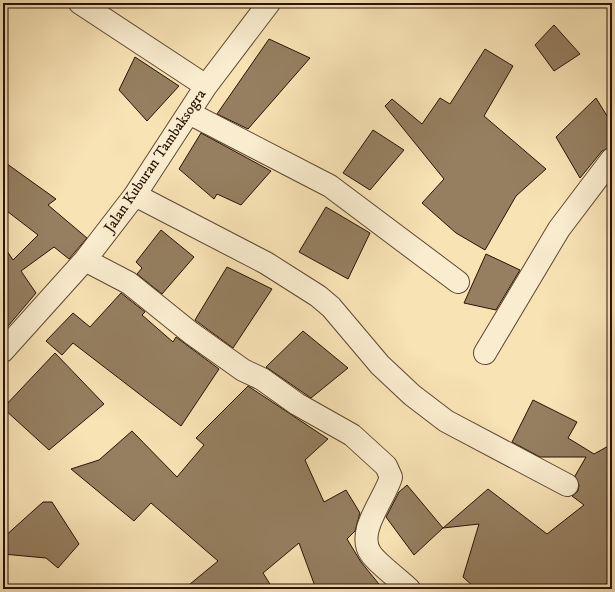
<svg xmlns="http://www.w3.org/2000/svg" width="615" height="592" font-family="'IM FELL DW Pica',serif">
  <rect width="100%" height="100%" fill="#f8e3b5"/>
  <filter id="stains"><feTurbulence type="fractalNoise" baseFrequency=".005" numOctaves="4"/><feColorMatrix values="0 0 0 0 .2 0 0 0 0 .09 0 0 0 0 .02 0 0 0 .5 -.17"/></filter>
  <radialGradient id="worn" r=".72"><stop offset=".6" stop-color="#630" stop-opacity="0"/><stop offset="1" stop-color="#630" stop-opacity=".3"/></radialGradient>
  <path fill="#957f60" stroke="#291304" d="M554,25l26,29 -26,17 -19,-26z
    M269,39l41,19 -62,71 -31,-15z
    M485,49l28,17 -29,50 62,53 -30,27 -31,54 -29,-17 -34,-30 22,-24 -59,-73 7,-7 30,25 18,-26 10,6z
    M135,57l44,29 -32,35 -28,-31z
    M596,98l16,26v23l-10,4 -22,27 -24,-41z
    M373,130l31,20 -34,40 -27,-17z
    M201,133l70,38 -30,34 -24,-11 -3,5 -35,-30z
    M3,161l53,38 -8,6 39,33 -18,21 -15,-12 -33,24 15,22 -33,39v-87l10,15 25,-25 -35,-27z
    M326,207l44,26 -22,46 -49,-27z
    M161,230l33,27 -32,37 -25,-20 5,-6 -6,-6z
    M486,254l34,16 -24,40 -32,-7z
    M227,267l45,22 -39,59 -38,-28z
    M121,293l24,19 -3,3 31,27 3,-5 43,32 -38,57 -108,-83 -11,12 -16,-14 27,-28 17,14z
    M303,331l45,37 -37,30 -45,-31z
    M55,353l49,51 -55,46 -46,-42z
    M248,386l80,53 -23,21 19,42 22,-12 14,23 -5,18 -8,8 14,23 22,27h-67l-17,-46 -36,30 10,16h-89l34,-28 -67,-58 -17,18 -63,-52 28,-9 33,-29 45,46 27,-32 -8,-7z
    M533,400l44,22 -9,16 26,16 18,-10v135l-12,10h-124l-13,-12 16,-53 -36,4 45,-39 59,45 37,-29 -12,-9 6,-5 1,-6 -4,-9 11,-19h-46l-28,-15z
    M407,485l36,43 -29,27 -28,-38 13,-25z
    M43,502h9l27,42 -21,24 -12,-10 -43,-4v-16z"/>
  <g fill="none" stroke-linecap="round" stroke-linejoin="round">
    <defs>
      <path id="street" d="M80,3l126,83
        M189,113l141,73 128,96
        M135,195l131,68 52,33 13,11 49,58 32,30 34,26 121,64
        M85,260l44,23 62,50 52,37 19,9 35,25 55,31 34,31 5,11c-6,22 -36,55 -20,77 8,11 28,25 38,35
        M3,351l82,-91 50,-65 71,-109 63,-83
        M485,353l74,-124 53,-70"/>
    </defs>
    <use href="#street" stroke="#5d4730" stroke-width="24"/>
    <use href="#street" stroke="#faedcf" stroke-width="22"/>
  </g>
  <g text-anchor="middle" dominant-baseline="central" stroke-width="3" stroke-linejoin="round" paint-order="stroke">
    <g font-size="15" fill="#291304" stroke="#faedcf">
      <text transform="translate(155 161) rotate(-56)">Jalan Kuburan Tambaksogra</text>
    </g>
  </g>
  <rect width="615" height="592" fill="none" stroke="#f8e3b5" stroke-width="16"/>
  <rect x="4" y="4" width="607" height="584" fill="none" stroke="#291304" stroke-width="2"/>
  <rect x="8" y="8" width="599" height="576" fill="none" stroke="#291304"/>
  <rect width="100%" height="100%" filter="url(#stains)"/>
  <rect width="100%" height="100%" fill="url(#worn)"/>
</svg>
